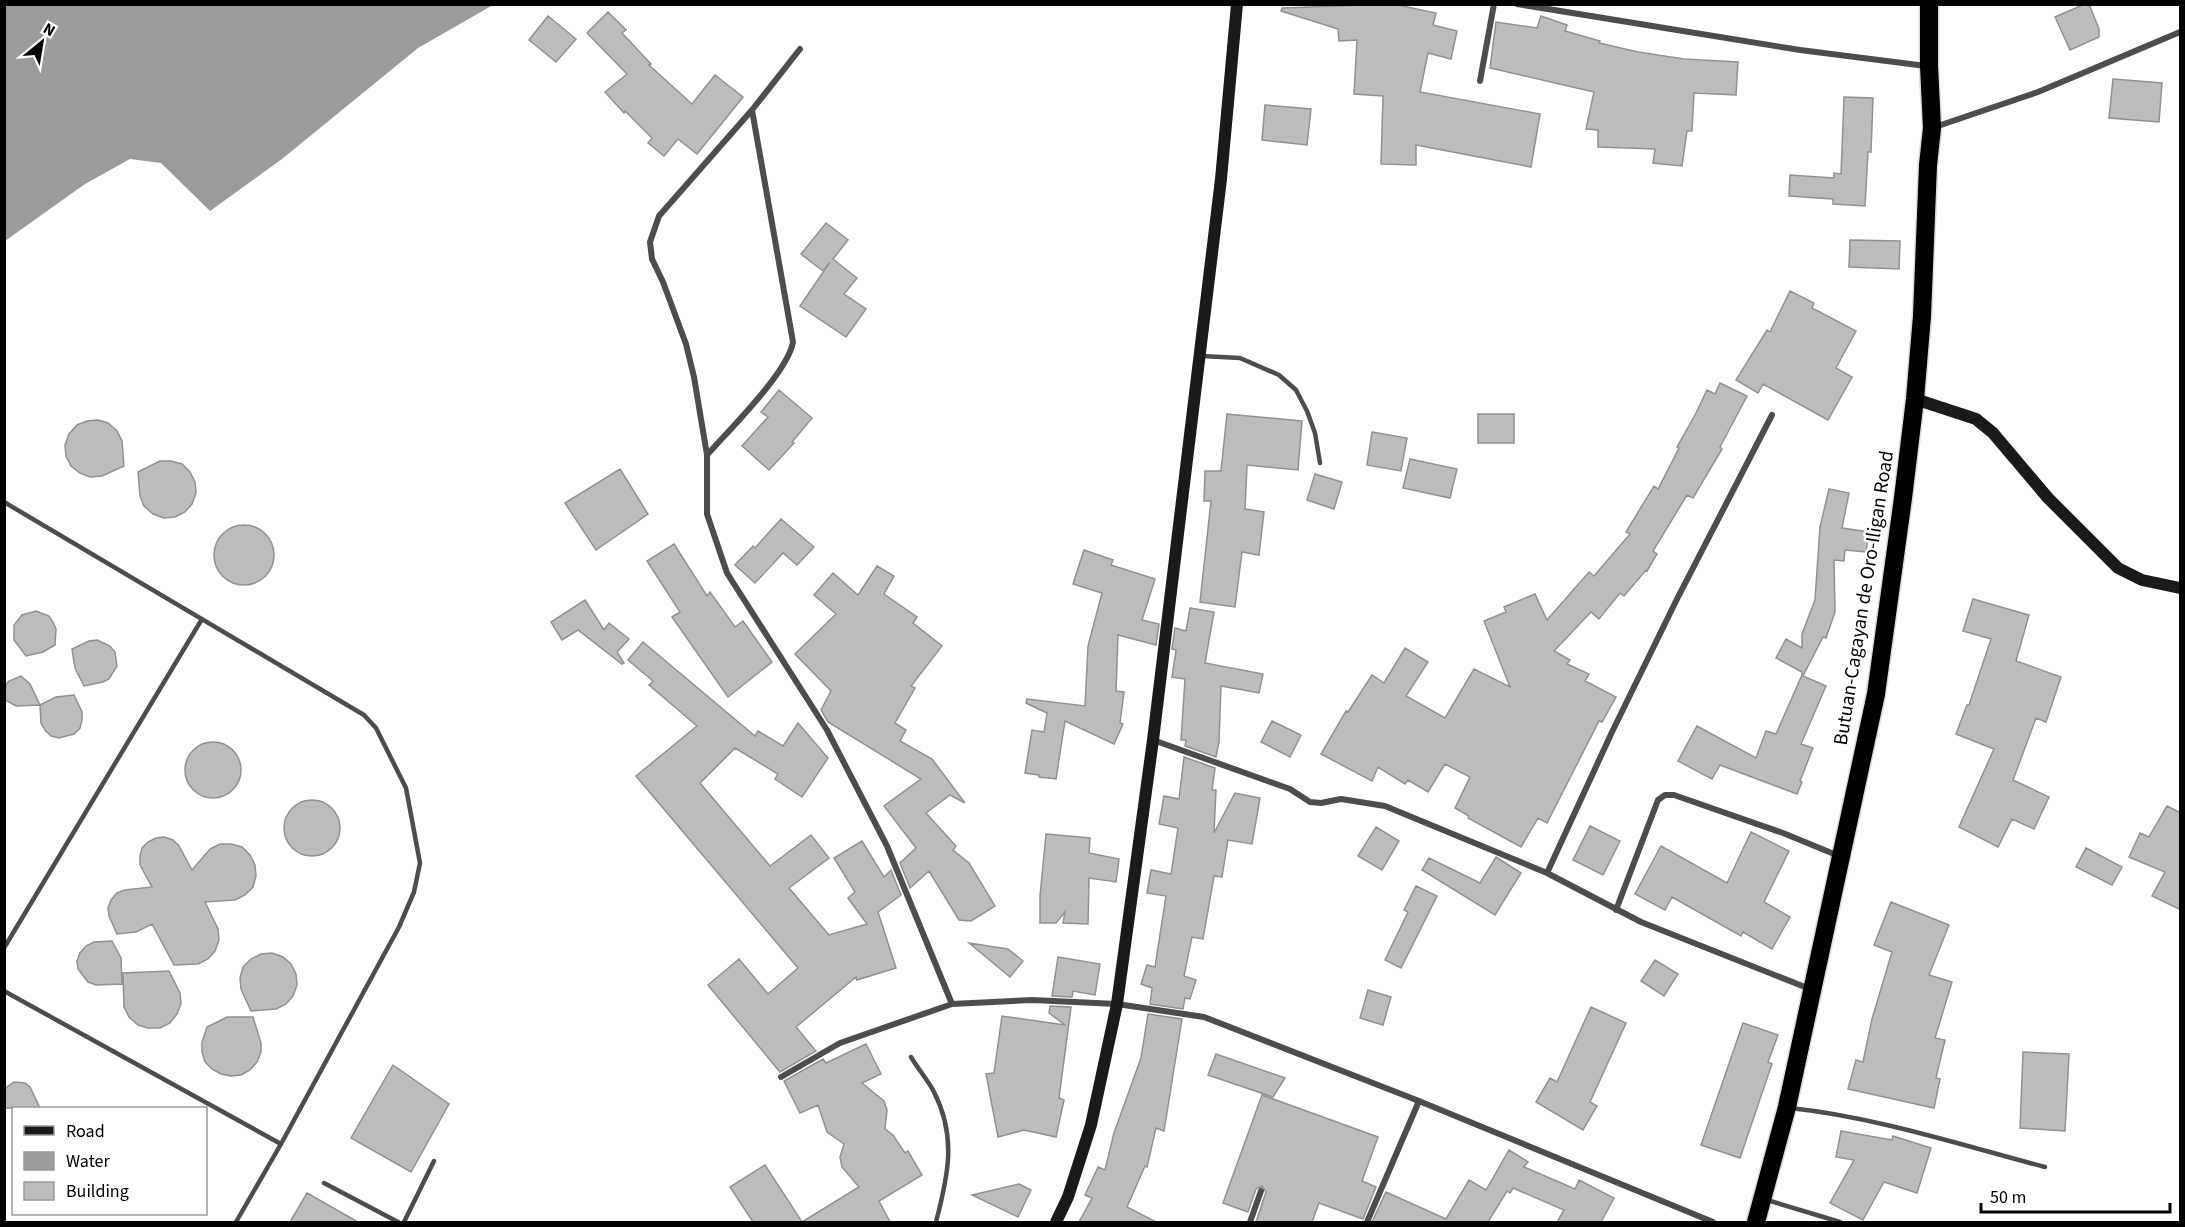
<svg xmlns="http://www.w3.org/2000/svg" width="2185" height="1227" font-family="'Source Sans 3',sans-serif">
  <rect width="100%" height="100%" fill="#fff"/>
  <path fill="#9b9b9b" d="M5,4h488v1l-75,43 -136,111 -72,52 -49,-48 -31,-4 -45,25 -80,57z"/>
  <path fill="#bdbdbd" stroke="#919191" stroke-width="1.5" d="M1393,4l43,9 -3,12 24,6 -6,28 -23,-6 -8,39 120,22 -9,53 -115,-22v20l-35,-1 2,-68 -29,-2 3,-54 -18,1 -1,-12 -57,-18 1,-3z
    M2085,4h4l10,25v8l-29,13 -15,-33z
    M608,12l18,18 -4,3 29,31 -2,1 43,39 23,-29 28,22 -46,57 -19,-15 -14,17 -16,-13 4,-5 -27,-27 -1,2 -19,-21 22,-18 -40,-41z
    M548,16l28,23 -20,23 -27,-22z
    M1541,16l26,9 -2,6 35,10 -1,2 39,9 46,7 54,3 -2,33 -42,-2 -2,38h-5l-5,35 -29,-3 2,-14 -57,-2v-17l-12,-1 8,-37 -104,-24 6,-46 41,6z
    M2113,79l49,4 -3,39 -50,-4z
    M1844,97l29,1 -2,54h-3l-3,54 -32,-2v-5l-44,-3 1,-21 44,3v-5l7,1z
    M1265,105l46,4 -4,36 -45,-5z
    M826,223l22,17 -15,19 24,19 -13,16 22,15 -20,28 -46,-31 30,-44 -7,9 -22,-17z
    M1850,240l50,1 -1,28 -50,-2z
    M1790,291l24,12 -2,5 44,23 -20,37 16,9 -24,43 -65,-36 -5,9 -22,-13 31,-50 3,2z
    M1720,383l27,13 -27,51 2,2 -29,49 -6,-3 -34,56 4,3 -10,17 -1,-1 -22,26 -4,-3 -21,26 -8,-7 -37,39 16,9 -3,4 22,10 -4,7 31,16 -14,25 -3,-1 -52,102 -9,-5 -17,29 -53,-29 1,-2 -14,-8 15,-31 -25,-13 -17,28 -20,-12 -3,4 -27,-17 -6,14 -51,-27 25,-43 2,1 24,-37 12,8 21,-35 23,14 -22,34 39,22 29,-49 36,18 -26,-66 22,-9 -2,-5 31,-13 12,26 42,-48 5,4 36,-42 -4,-2 28,-46 4,3 21,-41 -2,-1 18,-32 12,-25 8,4z
    M779,390l33,28 -20,24 2,1 -25,27 -27,-24 26,-29 -7,-5z
    M1227,414l75,7 -4,49 -51,-5 -2,44 19,3 -5,43 -17,-3 -7,55 -35,-5 11,-101h-7l1,-30h16z
    M1478,414h36v29h-36z
    M98,420l10,3 9,8 5,10 2,25 -22,10 -12,1 -10,-4 -9,-7 -5,-10 -1,-11 4,-11 8,-9 10,-4z
    M1372,432l35,6 -6,33 -34,-6z
    M1410,459l47,10 -7,29 -47,-10z
    M160,461h11l11,3 8,8 5,10 1,11 -4,11 -7,8 -10,5 -11,1 -11,-4 -9,-8 -4,-10 -2,-24z
    M620,469l28,45 -52,36 -31,-47z
    M1315,474l27,8 -8,27 -27,-9z
    M1829,489l20,4 -7,35 27,4 -3,20 -21,-2 -1,11 -10,-1 1,52 -9,26 -3,-1 -20,39 23,10 -25,58 12,4 -13,33 2,1 -5,12 -77,-29 -8,14 -34,-18 19,-35 59,32 10,-27 10,3 26,-59v-3l-26,-14 10,-19 16,9v-14l13,-34 5,-73z
    M781,519l33,28 -17,18 -14,-12 -28,30 -20,-18 18,-19 2,2z
    M214 555a30 30 0 1 1 60 0a30 30 0 1 1-60 0Z
    M674,544l33,52 3,-4 25,35 8,-6 29,41 -44,35 -56,-80 8,-5 -33,-51z
    M1084,550l29,10 -2,5 44,14 -13,41 17,4 -3,21 -38,-10 -2,56 8,1 -4,31 3,1 -9,20 -49,-23 -9,58 -17,-2v-2l-14,-2 7,-43 12,2 3,-19 -21,-10 1,-4 58,7 3,-60 14,-53 -29,-9z
    M877,566l17,10 -10,18 33,23 -4,6 29,23 -31,40 4,2 -20,35 11,7 -6,11 32,18 33,44 -15,-8 -24,18 30,33 -3,4 16,13 26,43 -24,15 -12,-1 -30,-49 -19,17 -10,-25 16,-15 -32,-42 37,-27 -93,-57 -7,-12 10,-19 -36,-37 41,-40 -22,-19 19,-22 25,22z
    M1973,599l56,16 -13,46 45,16 -15,45 -10,-4 -23,62 36,17 -15,32 -22,-10 -14,28 -39,-20 35,-78 -38,-15 11,-29h2l22,-66 -28,-8z
    M585,600l19,30 5,-7 20,16 -12,13 7,11 -2,1 -44,-34 -16,10 -11,-18z
    M1190,608l24,4 -9,51 58,11 -4,19 -38,-7 -2,56 -3,15 -31,-11 1,-6h-5l4,-61 -13,-2 4,-27 -4,-1 3,-21 11,3z
    M36,611l13,5 4,6 3,7 -1,16 -12,7 -17,4 -12,-16v-15l8,-10z
    M97,640l13,6 5,6 2,14 -8,13 -6,3 -19,4 -9,-18 -3,-19 17,-8z
    M643,642l112,94 3,-5 25,15 15,-23 30,35 -26,39 -27,-18 3,-5 -43,-26 -35,35 70,83 41,-31 18,23 -40,30 40,47 38,-11 -19,-26 7,-6 -21,-34 28,-17 22,36 7,-7 10,25 -23,17 18,56 -39,12 -1,-3 -60,50 20,24 -36,21 -72,-87 31,-26 29,35 30,-26 -162,-192 61,-50 -48,-41 4,-4 -25,-21z
    M21,676l9,8 10,21 16,-8 18,-2 8,17v8l-2,8 -6,6 -15,4 -8,-2 -6,-6 -4,-7 -1,-18 -24,1 -9,-5 -3,-4 2,-12 3,-4z
    M1272,721l29,14 -11,22 -29,-15z
    M185 770a28 28 0 1 1 56 0a28 28 0 1 1-56 0Z
    M1184,757l31,11 -3,22h4l-2,43 21,-40 25,5 -8,46 -24,-4 -6,37 -8,-1 -11,63 -11,-2 -8,39 12,4 -6,19 -5,-1 -2,11 -33,-5 2,-16 -11,-4 6,-19 8,2 11,-71 -19,-3 4,-23 20,4 7,-46 -19,-4 5,-28 15,3z
    M284 828a28 28 0 1 1 56 0a28 28 0 1 1-56 0Z
    M2167,806l14,7v97l-29,-14 13,-24 -36,-15 11,-24 9,4z
    M1590,826l30,15 -17,34 -30,-15z
    M1376,827l23,14 -17,29 -24,-14z
    M1751,832l38,19 -25,51 26,15 -18,32 -29,-17 -2,4 -69,-39 -7,13 -30,-16 26,-48 66,37z
    M1046,834l44,4 -1,15 30,6 -3,23 -27,-4 -1,46 -25,-1 2,-11 -9,11h-16v-27z
    M164,837l9,3 6,6 13,24 18,-21 10,-5h11l11,3 8,8 5,10 1,11 -3,11 -8,8 -10,5 -30,2 13,27 1,11 -4,11 -7,8 -10,5 -24,1 -22,-41 -16,8 -19,2 -8,-18 -1,-8 3,-8 6,-7 8,-3 27,-3 -12,-22v-9l2,-8 6,-6 8,-4z
    M2086,848l36,19 -10,18 -36,-18z
    M1496,857l25,16 -26,42 -73,-45 7,-12 51,25z
    M1416,886l21,10 -36,72 -16,-8 23,-48 -4,-2z
    M1891,902l58,23 -20,50 23,7 -17,56 10,2 -9,38 4,1 -6,29 -86,-19 8,-29 7,2 9,-43 20,-67 -18,-7z
    M112,941l9,17 1,26 -26,1 -8,-3 -10,-13 -1,-8 3,-8 6,-7 8,-4z
    M969,943l39,6 15,12 -13,16z
    M272,953l11,4 8,7 5,10 1,11 -4,11 -7,8 -10,5 -25,2 -10,-22 -1,-11 3,-11 8,-8 10,-5z
    M1058,957l42,7 -5,31 -22,-4 -1,6 -20,-1z
    M1655,960l23,14 -14,22 -23,-15z
    M169,971l11,22 1,11 -4,10 -7,9 -10,5h-12l-10,-3 -9,-8 -5,-10 -1,-34z
    M1368,990l23,7 -8,28 -23,-7z
    M1050,1006l21,1 -12,91 5,2 -8,37 -32,-7 -26,7 -12,-63 8,-1 8,-57 63,9 -16,-12z
    M1591,1007l35,16 -36,79 7,4 -14,24 -47,-28 14,-24 7,4z
    M1148,1014l34,5 -18,112 -8,-3 -9,39 -2,-1 -18,41 29,15h-77l13,-24 -7,-3 13,-28 7,3 9,-37 27,-75z
    M227,1017h26l8,26v9l-4,10 -7,8 -9,5 -10,1 -10,-2 -9,-5 -7,-7 -3,-10v-10l5,-15z
    M1743,1023l35,12 -10,27 4,2 -32,94 -39,-13z
    M866,1044l15,30 -19,9 22,18 3,9 -2,19 8,6 12,18 3,-2 14,24 -43,26 11,21h-137l-23,-35 35,-22 37,57 57,-35 -17,-20 -2,-10 4,-13 -17,-12 -9,-27 -18,8 -16,-32 39,-22 3,4z
    M2023,1052l46,2 -4,77 -45,-3z
    M1216,1054l69,24 -12,19 -65,-22z
    M393,1065l56,39 -38,68 -60,-34z
    M14,1082l11,1 5,4 10,21h-36v-19z
    M1262,1095l116,42 -16,44 14,6 -13,32 -44,-16 -7,19h-56l10,-30 -4,-6 -6,3 -8,23 -25,-9z
    M1841,1131l51,9 1,-4 38,12 -14,45 -33,-11 -21,38 -33,-17 24,-43 -18,-3z
    M1509,1150l19,12 -4,5 51,22 4,-9 35,18 -13,24h-44l7,-12 -51,-22 -3,5 -3,-2 -19,31h-116l14,-30 60,27 23,-39 17,10z
    M1019,1184l12,6 -13,27 -46,-22z
    M307,1193l51,29h-68z"/>
  <g fill="none" stroke-linecap="round" stroke-linejoin="round">
    <defs>
      <path id="highway" d="M1756,1222l31,-115 89,-413 27,-196 12,-99 7,-83 6,-151 4,-37 -3,-62v-62"/>
    </defs>
    <use href="#highway" stroke="#dbdbdb" stroke-width="21"/>
    <path stroke="#4d4d4d" stroke-width="4.5" d="M1202,356l38,2 39,17 17,15 11,21 8,22 5,30
      M4,502l360,213 12,13 30,60 14,75 -6,29 -15,35 -118,217 -45,78
      M4,948l198,-329
      M4,991l277,153
      M911,1057c7,12 17,23 23,35 23,45 14,84 2,130
      M1790,1108c86,9 171,37 255,59
      M324,1183l74,39
      M1767,1200l73,22
      M404,1222l30,-61"/>
    <path stroke="#4d4d4d" stroke-width="6" d="M1517,4l283,46 126,16
      M1480,81l14,-77
      M752,110l41,232c-5,30 -63,87 -86,113v59l20,59 100,157 60,116 65,158
      M1935,127l103,-35 142,-60
      M707,455l-13,-78 -8,-33 -23,-62 -11,-23 -2,-17 9,-26 93,-106 48,-61
      M1153,740l137,49 20,13 11,1 20,-4 44,7 162,67 94,49 169,67
      M1547,873l65,-141 65,-133 95,-184
      M1616,910l42,-110 7,-5h9l109,38 56,23
      M781,1077l59,-34 112,-39 80,-4 85,4 87,13 215,84 294,121
      M1250,1222l11,-31
      M1367,1222l52,-121"/>
    <path stroke="#1a1a1a" stroke-width="12" d="M1915,399l61,20 17,14 55,65 70,70 24,12 38,8
      M1056,1222l12,-25 23,-72 26,-121 36,-264 68,-561 16,-175"/>
    <use href="#highway" stroke="#000" stroke-width="18"/>
  </g>
  <g text-anchor="middle" dominant-baseline="central" stroke-width="5" stroke-linejoin="round" paint-order="stroke">
    <g font-size="20" fill="#000" stroke="#fff">
      <text transform="translate(1864 598) rotate(-81)">Butuan-Cagayan de Oro-Iligan Road</text>
    </g>
  </g>
  <rect width="2185" height="1227" fill="none" stroke="#000000" stroke-width="12"/>
  <rect x="12" y="1107" width="195" height="108" fill="#ffffff" stroke="#999999" stroke-width="1.5"/>
  <rect x="24" y="1126" width="30" height="9" fill="#1a1a1a" stroke="#999999" stroke-width="1.5"/>
  <text x="66" y="1137" font-size="18" fill="#000000">Road</text>
  <rect x="24" y="1152" width="30" height="18" fill="#9b9b9b" stroke="#999999" stroke-width="1.5"/>
  <text x="66" y="1167" font-size="18" fill="#000000">Water</text>
  <rect x="24" y="1182" width="30" height="18" fill="#bdbdbd" stroke="#999999" stroke-width="1.5"/>
  <text x="66" y="1197" font-size="18" fill="#000000">Building</text>
  <g transform="translate(42 42) rotate(30)" stroke="#ffffff" stroke-width="4.5" paint-order="stroke">
  <path d="M0-4.5L10 22L0 15L-10 22Z" fill="#000000"/>
  <text y="-9" font-size="16" font-weight="bold" text-anchor="middle" fill="#000000">N</text>
  </g>
  <path d="M1981 1203v9h189v-9" fill="none" stroke="#000000" stroke-width="3"/>
  <text x="1990" y="1203" font-size="18" fill="#000000" stroke="#ffffff" stroke-width="4.5" paint-order="stroke">50 m</text>
</svg>
